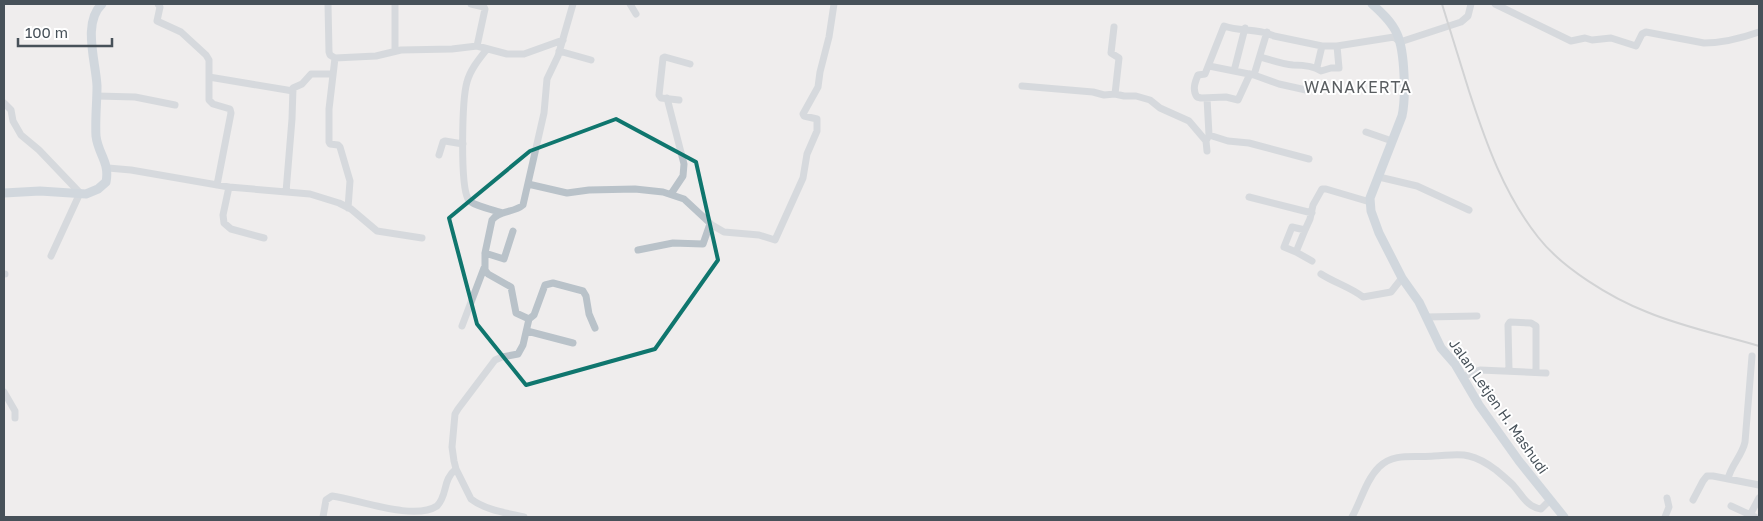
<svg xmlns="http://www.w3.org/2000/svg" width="1763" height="521" font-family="'Golos Text',sans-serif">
  <rect width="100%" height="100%" fill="#efeded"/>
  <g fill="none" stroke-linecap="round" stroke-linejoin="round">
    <path stroke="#b9c2c9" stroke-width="7" d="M158,4l2,3 -3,14 24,11 25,23 3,5v40l4,4 17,5 1,4 -14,72
      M328,4l1,48 1,3 5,3 41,-2 25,-6 51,-1 25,-3 30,8h17l39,-14
      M471,4l13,3 1,2 -8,37
      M630,4l6,10
      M1495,4l76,37 14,-3 7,2 19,-2 25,8 6,-12 4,-2 58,11c19,0 38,-5 55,-11
      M1114,27l-3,26 8,5 -4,36
      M487,49c-8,10 -17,21 -20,33 -5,17 -7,102 1,117 4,7 27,11 35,14
      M395,51v-47
      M559,51l32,9
      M1260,57c11,3 23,7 33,8 9,0 21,1 28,6l10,-3h8l-2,-22
      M335,58l-6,51v33l1,2 8,1 2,2 10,34 -2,27
      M1209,66l45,9 25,9 27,6
      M1317,67l5,-21
      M1234,71l11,-43
      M1250,74l-12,26 -12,-3 -25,1 -4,-1c-5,-7 -2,-15 1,-22l7,-1 19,-48c16,6 34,2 50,10l48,10h15l57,-9 6,5 61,-20 7,-6 3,-12
      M1254,75l13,-43
      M209,77l84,14
      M1022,86l71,6 11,3 11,-1 9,2h12l14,4 10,8 29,13 17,20 3,-6
      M97,96l38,1 40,8
      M667,98l17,66 -1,12 -12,18
      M1207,98l2,37 19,6 21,2 60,16
      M679,100l-18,-2 -2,-3 4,-37 2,-1 25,7
      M4,103l7,7 2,11 8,14 18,15 41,43 -29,63
      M1366,132l26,9
      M1206,141l1,10
      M439,155l4,-13 2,-1 18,3
      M108,168l23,2 98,17 81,7 29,9 12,6 26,22 45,7
      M1379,177l38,9 52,24
      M528,184l39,9 22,-3 46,-1 28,3 21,7 28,26 12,7 35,3 16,5 28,-62 4,-24 10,-23v-12l-13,-3 -1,-2 15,-27 2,-15 9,-35 5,-33
      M229,187l-6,28 1,8 7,6 33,9
      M286,192l6,-73 1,-31 9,-4 9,-10h22
      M1249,197l63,16
      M1305,230l-9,22 -12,-5 8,-20 13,3 5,-11 3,-14 9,-16h4l44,13
      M638,250l35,-7 30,1 7,-20
      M1296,252l16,9
      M485,253l19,6 9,-28
      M4,274h1
      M1321,274c14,9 29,13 42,23l28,-5 11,-14
      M1426,317l51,-1
      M529,319l5,-4 11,-30 8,-2 30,8 3,5 3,18 6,14
      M462,326l22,-58
      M527,331l46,12
      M1509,370l-1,-45 2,-3 21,1 5,3v46
      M1462,377l18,-7 66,3
      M4,392l11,19v7
      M1728,479c3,-14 14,-23 17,-37l7,-86
      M1693,500l10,-19 4,-5h6l46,9
      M1731,506l24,11
      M1750,515l9,-17
      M323,517l3,-17 6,-4c28,4 82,25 105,10 11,-11 5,-26 19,-37
      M524,517c-17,-4 -39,-7 -53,-18l-15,-30 -2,-8 -2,-14 3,-33 3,-5 37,-49 7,-3 16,-3 5,-9 6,-26 -13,-6 -5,-26 -23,-13 -3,-4v-17l7,-33c7,-10 22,-7 31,-15l21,-92 3,-34 11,-23 15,-52
      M1352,517c9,-16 14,-37 27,-50 15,-15 36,-9 55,-11 11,0 24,-3 35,0 9,2 19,8 27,14 6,5 12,10 17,15 9,10 14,22 28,24l9,-9
      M1665,517l4,-10 -2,-9"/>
    <path stroke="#aebdca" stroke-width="9" d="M1372,4c9,8 20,18 25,30 8,17 9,64 5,82l-32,82 1,13 8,22 23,45 17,24 22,46 14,16 24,41 40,56 45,56
      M4,193l36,-2 46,3 12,-5 8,-7c4,-20 -8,-28 -10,-46 -1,-17 1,-33 1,-50 -1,-24 -15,-63 5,-82"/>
    <path stroke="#afb3b7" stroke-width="2" d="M1442,4c9,29 18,58 27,87 17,52 35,103 69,146 24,31 73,61 109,75 36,15 75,23 112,34"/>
  </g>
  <path d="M0 0H1763V521H0ZM616,119l80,43 22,98 -63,89 -129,36 -49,-61 -28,-106 81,-67z" fill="#efeded" fill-opacity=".55" fill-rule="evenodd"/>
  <path fill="none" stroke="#0f766e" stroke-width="4" stroke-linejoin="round" d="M616,119l80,43 22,98 -63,89 -129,36 -49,-61 -28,-106 81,-67z"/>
  <g text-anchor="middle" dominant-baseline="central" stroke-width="4" stroke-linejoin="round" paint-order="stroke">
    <g font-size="14" fill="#475159" stroke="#fff">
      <text transform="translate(1499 406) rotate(55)">Jalan Letjen H. Mashudi</text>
    </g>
    <g font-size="16" letter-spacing="1" fill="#5a5e61" stroke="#fff">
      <text x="1358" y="87">WANAKERTA</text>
    </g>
  </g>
  <rect width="1763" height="521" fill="none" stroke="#475159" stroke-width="10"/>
  <path d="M18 38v8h94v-8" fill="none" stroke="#475159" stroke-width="2.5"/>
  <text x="25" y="38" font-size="15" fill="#475159" stroke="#ffffff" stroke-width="4" paint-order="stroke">100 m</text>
</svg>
